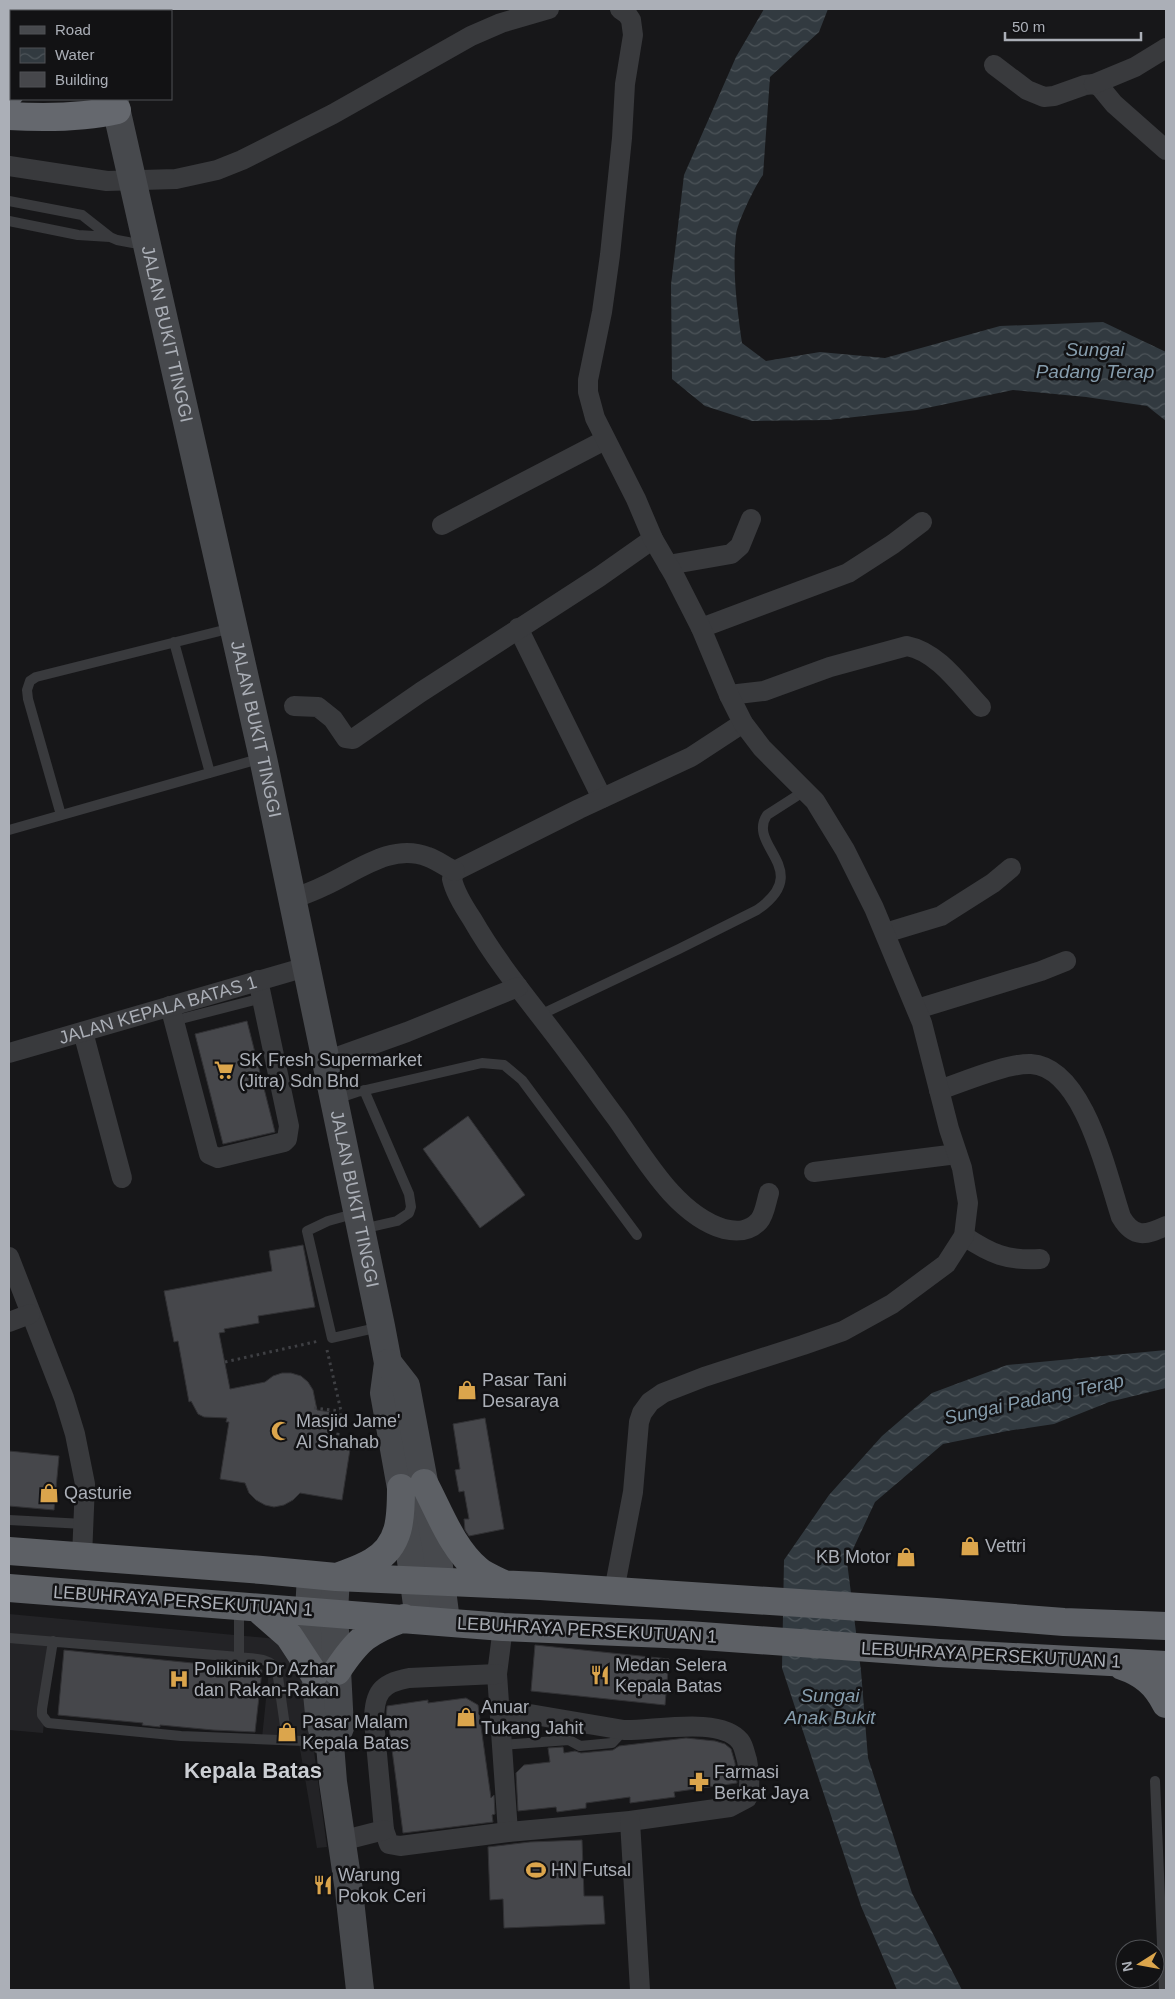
<svg xmlns="http://www.w3.org/2000/svg" width="1175" height="1999" font-family="Helvetica,sans-serif">
  <defs>
    <pattern id="water-waves" width="16" height="10" patternUnits="userSpaceOnUse" patternTransform="scale(1.25)"><rect width="16" height="10" fill="#323a40"/><path d="M0 5q4-4 8 0t8 0" fill="none" stroke="#4d5459"/></pattern>
  </defs>
  <rect width="100%" height="100%" fill="#171719"/>
  <path fill="#232326" d="M9,1614l290,27 28,206 -10,1 -18,-105 -37,-5 8,-78 -219,-21 -8,94 -34,-3z"/>
  <path fill="url(#water-waves)" d="M764,9h64l-9,23 -49,45 -7,98c-8,11 -26,48 -27,60 -4,35 1,73 6,108l24,18 54,-9 65,6 115,-32 103,-4 63,30v69l-19,-15 -61,-9 -73,-7 -96,20 -89,10 -76,1 -47,-15 -33,-27 -1,-94 13,-110 52,-118z
    M1166,1350v38l-57,14 -55,22 -47,7 -64,13 -68,58 -28,60 14,109 7,87 44,135 50,97h-65l-36,-84 -79,-238 2,-108 45,-65 53,-59 50,-43 75,-28z"/>
  <path fill="#46474b" stroke="#313134" d="M247,1021l28,111 -52,12 -28,-110z
    M468,1116l57,79 -45,33 -57,-79z
    M303,1245l12,62 -57,9 1,7 -35,6 1,3 -6,1 11,56 35,-7 8,-6 9,-3h9l10,3 7,6 5,8 4,20 20,3 -6,27 20,3 -9,57 -42,-7 -7,7 -9,5 -10,2 -9,-2 -9,-5 -7,-7 -4,-10 -25,-4 9,-57h-3l1,-4 -23,-1 -6,-3 -7,-13 -2,1 -11,-61 -4,1 -10,-51 108,-20 -3,-20z
    M485,1418l19,111 -35,7 -4,-6 -1,-11h5l-5,-28 -5,1 -4,-22 5,-1 -7,-45z
    M9,1451l50,5 -5,54 -45,-4z
    M535,1645l134,14 -4,46 -134,-14z
    M64,1650l198,20 -7,62 -42,-2 -53,-5v2l-18,-2 1,-2 -85,-8z
    M466,1698l12,7 13,93 3,-3 1,19 -3,1 1,7 -90,11 -14,-106 -2,1 -1,-8 1,-14 41,-6v3z
    M686,1738l29,3 10,3 6,5 4,14 2,20 -63,9 1,5 -45,6v-6l-44,6v5l-29,4 -1,-5 -38,4 -2,-38 8,-8 26,-3 -2,-14 15,-1 1,6 11,-2 6,2 32,-3 6,-4z
    M582,1840l2,56h19l2,28 -101,4 -1,-29 -13,1 -2,-53 42,-5z"/>
  <g fill="none" stroke-linecap="round" stroke-linejoin="round">
    <path stroke="#3f4044" stroke-width="3" stroke-dasharray="2.5 4" stroke-linecap="butt" d="M327,1350l14,61 -4,30
      M225,1362l94,-21
      M314,1408l26,3"/>
    <path stroke="#393a3d" stroke-width="10" d="M9,201l73,14 28,22 7,3 16,3 13,-1
      M9,221l69,14 32,2
      M174,642l36,131
      M61,815l-33,-116 -1,-9 3,-9 6,-4 196,-49
      M9,830l253,-72
      M540,1015l139,-66 78,-39c58,-40 -11,-64 10,-95l39,-25
      M173,1021l89,-23
      M336,1099l21,-7 125,-29 22,2 18,15 115,155
      M357,1213l-29,8 -21,10 25,107 48,-11
      M362,1229l35,-8 12,-8 2,-6 -2,-13 -45,-104
      M9,1520l75,4
      M9,1638l230,19c13,2 31,0 38,13l10,70
      M53,1641l-11,68v6l6,8 133,13 123,5 23,12
      M239,1657v-49
      M501,1745l68,-5 11,6 32,-3 12,-13
      M1155,1781l9,209"/>
    <g stroke="#393a3d" stroke-width="20">
      <path d="M994,65l33,25 17,7 10,-1 31,-11 9,-1 6,3 14,17 52,46"/>
      <path d="M1094,84l41,-17 31,-19"/>
      <path d="M9,166l98,15 69,-2 41,-9 25,-10 91,-46 138,-78 30,-13 48,-14"/>
      <path d="M442,525l163,-85"/>
      <path d="M668,565l63,-11 9,-8 11,-27"/>
      <path d="M518,628l84,170"/>
      <path d="M701,628l147,-55 45,-29 29,-22"/>
      <path d="M729,695l35,-4 66,-24 77,-21c31,6 53,39 74,61"/>
      <path d="M294,706l24,1 15,12 13,19 7,1 68,-47 178,-115 54,-38"/>
      <path d="M743,723l-52,34 -112,52 -124,62 -3,8c3,14 12,28 20,40 28,49 65,91 98,136 16,21 31,43 47,64 27,38 59,96 107,110 13,3 25,3 35,-8 6,-7 7,-19 10,-28"/>
      <path d="M292,899c11,-4 22,-8 32,-13 32,-14 67,-44 104,-29 9,3 18,10 27,14"/>
      <path d="M885,933l56,-17 52,-33 18,-15"/>
      <path d="M170,1006l39,148 9,4 66,-16 3,-3 2,-13 -31,-146"/>
      <path d="M917,1009l124,-38 25,-10"/>
      <path d="M83,1032l39,146"/>
      <path id="s1" d="M9,1053l297,-86"/>
      <path d="M326,1061l81,-29 111,-45"/>
      <path d="M939,1090c24,-8 68,-27 92,-26 53,3 76,111 90,153 13,22 25,18 45,9"/>
      <path d="M814,1172l143,-18"/>
      <path d="M964,1236c27,18 43,25 76,23"/>
      <path d="M9,1257l55,141 11,36 10,50 -3,73"/>
      <path d="M9,1322l21,-8"/>
      <path d="M614,1591l19,-99 6,-70 3,-9 8,-11 13,-9 41,-16 99,-32 40,-14 49,-27 54,-40 18,-28 4,-33 -6,-35 -13,-39 -27,-106 -48,-115 -29,-58 -30,-49 -53,-53 -19,-25 -14,-28 -28,-67 -27,-53 -21,-36 -17,-40 -41,-81 -7,-26v-12l14,-68 8,-57 12,-117 3,-54 8,-49 -2,-15 -4,-6 -7,-5"/>
      <path d="M503,1627l-6,47 11,158"/>
      <path d="M497,1674l-88,4c-28,5 -35,15 -35,43l10,109 5,14 11,2 108,-14 122,-11 100,-14 17,-9c4,-12 2,-26 0,-38 -2,-6 -3,-14 -7,-19 -20,-25 -87,-10 -116,-11l-125,-21"/>
      <path d="M630,1821l10,169"/>
      <path d="M341,1841l43,-11"/>
    </g>
    <g stroke="#47494d" stroke-width="28">
      <path d="M93,9l1,2"/>
      <path id="s2" d="M114,99l149,659 118,568 7,37 -4,30 17,95 18,131"/>
      <path d="M388,1363l18,23 31,165 9,70"/>
      <path d="M311,1575l-2,36 10,103 3,15 8,15 3,38 16,109 11,99"/>
      <path d="M330,1744l10,-16 -6,-116 2,-35"/>
    </g>
    <path stroke="#5d6065" stroke-width="28" d="M424,1483c16,30 28,65 54,87 7,6 16,9 24,13
      M9,1551l253,19 74,7 204,9 396,26 128,10 102,4
      M340,1576c10,-4 22,-8 32,-14 29,-16 29,-45 29,-74
      M9,1588l494,39 185,8 251,18 227,12
      M257,1608l32,28 25,38
      M1122,1666c21,7 34,18 44,38
      M337,1671c21,-32 31,-40 67,-53"/>
    <path stroke="#65686e" stroke-width="28" d="M9,92h2
      M9,116c36,2 73,2 108,-6"/>
  </g>
  <defs>
    <symbol id="supermarket-bare" viewBox="-9 -9 18 18"><path d="M-6-5.5h2.5l.6 2H6L4.5 2H-2.5L-4.4-4H-6ZM-1.5 3.2a1.3 1.3 0 1 0 .1 0ZM3 3.2a1.3 1.3 0 1 0 .1 0Z" fill="#dba54c" stroke="#121214" stroke-width="2.5" paint-order="stroke"/></symbol>
    <symbol id="shop-bare" viewBox="-9 -9 18 18"><path d="M-5-2.5h2.3a2.7 3.5 0 0 1 5.4 0H5L5.5 6h-11ZM-1.5-2.5h3a1.5 2.3 0 0 0-3 0Z" fill="#dba54c" stroke="#121214" stroke-width="2.5" paint-order="stroke"/></symbol>
    <symbol id="mosque-bare" viewBox="-9 -9 18 18"><path d="M3.5-4.9A6 6 0 1 0 3.5 4.9A5 5 0 1 1 3.5-4.9Z" fill="#dba54c" stroke="#121214" stroke-width="2.5" paint-order="stroke"/></symbol>
    <symbol id="restaurant-bare" viewBox="-9 -9 18 18"><path d="M-5-6h1v4h1v-4h1v4h1v-4h1v5L-1.5 .5V6h-2V.5L-5-1ZM5-6V6H3V1.5H1.5Q1.5-4 5-6Z" fill="#dba54c" stroke="#121214" stroke-width="2.5" paint-order="stroke"/></symbol>
    <symbol id="hospital-bare" viewBox="-9 -9 18 18"><path d="M-5-5h3v3.5h4V-5h3V5h-3V1.5h-4V5h-3Z" fill="#dba54c" stroke="#121214" stroke-width="2.5" paint-order="stroke"/></symbol>
    <symbol id="pharmacy-bare" viewBox="-9 -9 18 18"><path d="M-2-6h4v4h4v4h-4v4h-4v-4h-4v-4h4Z" fill="#dba54c" stroke="#121214" stroke-width="2.5" paint-order="stroke"/></symbol>
    <symbol id="stadium-bare" viewBox="-9 -9 18 18"><path d="M0-5a6.5 5 0 1 0 0 10a6.5 5 0 1 0 0-10ZM-3.5-1.8h7v3.6h-7Z" fill="#dba54c" stroke="#121214" stroke-width="2.5" paint-order="stroke"/></symbol>
  </defs>
  <g fill-rule="evenodd">
    <use href="#supermarket-bare" x="210" y="1056" width="28" height="28"/>
    <use href="#shop-bare" x="453" y="1376" width="28" height="28"/>
    <use href="#mosque-bare" x="267" y="1417" width="28" height="28"/>
    <use href="#shop-bare" x="35" y="1479" width="28" height="28"/>
    <use href="#shop-bare" x="956" y="1532" width="28" height="28"/>
    <use href="#shop-bare" x="892" y="1543" width="28" height="28"/>
    <use href="#restaurant-bare" x="586" y="1661" width="28" height="28"/>
    <use href="#hospital-bare" x="165" y="1665" width="28" height="28"/>
    <use href="#shop-bare" x="452" y="1703" width="28" height="28"/>
    <use href="#shop-bare" x="273" y="1718" width="28" height="28"/>
    <use href="#pharmacy-bare" x="685" y="1768" width="28" height="28"/>
    <use href="#stadium-bare" x="522" y="1856" width="28" height="28"/>
    <use href="#restaurant-bare" x="309" y="1871" width="28" height="28"/>
  </g>
  <g text-anchor="middle" dominant-baseline="central" stroke-width="5" stroke-linejoin="round" paint-order="stroke">
    <g font-size="18" fill="#abafb7" stroke="#121214">
      <text stroke="none"><textPath href="#s2" startOffset="241">JALAN BUKIT TINGGI</textPath></text>
      <text stroke="none"><textPath href="#s2" startOffset="646">JALAN BUKIT TINGGI</textPath></text>
      <text stroke="none"><textPath href="#s1" startOffset="155">JALAN KEPALA BATAS 1</textPath></text>
      <text stroke="none"><textPath href="#s2" startOffset="1126">JALAN BUKIT TINGGI</textPath></text>
      <text transform="translate(183 1601) rotate(4)">LEBUHRAYA PERSEKUTUAN 1</text>
      <text transform="translate(587 1630) rotate(3)">LEBUHRAYA PERSEKUTUAN 1</text>
      <text transform="translate(991 1655) rotate(3)">LEBUHRAYA PERSEKUTUAN 1</text>
    </g>
    <g font-size="18" fill="#abafb7" stroke="#121214" text-anchor="start">
      <text x="239" y="1060">SK Fresh Supermarket<tspan x="239" dy="21">(Jitra) Sdn Bhd</tspan></text>
      <text x="482" y="1380">Pasar Tani<tspan x="482" dy="21">Desaraya</tspan></text>
      <text x="296" y="1421">Masjid Jame'<tspan x="296" dy="21">Al Shahab</tspan></text>
      <text x="64" y="1493">Qasturie</text>
      <text x="985" y="1546">Vettri</text>
      <text x="891" y="1557" text-anchor="end">KB Motor</text>
      <text x="615" y="1665">Medan Selera<tspan x="615" dy="21">Kepala Batas</tspan></text>
      <text x="194" y="1669">Polikinik Dr Azhar<tspan x="194" dy="21">dan Rakan-Rakan</tspan></text>
      <text x="481" y="1707">Anuar<tspan x="481" dy="21">Tukang Jahit</tspan></text>
      <text x="302" y="1722">Pasar Malam<tspan x="302" dy="21">Kepala Batas</tspan></text>
      <text x="714" y="1772">Farmasi<tspan x="714" dy="21">Berkat Jaya</tspan></text>
      <text x="551" y="1870">HN Futsal</text>
      <text x="338" y="1875">Warung<tspan x="338" dy="21">Pokok Ceri</tspan></text>
    </g>
    <g font-size="19" font-style="italic" fill="#869dad" stroke="#121214">
      <text x="1095" y="349">Sungai<tspan x="1095" dy="22">Padang Terap</tspan></text>
      <text transform="translate(1034 1399) rotate(-12)">Sungai Padang Terap</text>
      <text x="830" y="1695">Sungai<tspan x="830" dy="22">Anak Bukit</tspan></text>
    </g>
    <g font-size="22" font-weight="bold" fill="#cbced3" stroke="#121214">
      <text x="253" y="1770">Kepala Batas</text>
    </g>
  </g>
  <rect width="1175" height="1999" fill="none" stroke="#abafb7" stroke-width="20"/>
  <rect x="10" y="10" width="162" height="90" fill="#121214" stroke="#4f5155"/>
  <rect x="20" y="26" width="25" height="8" fill="#47494d" stroke="#4f5155"/>
  <text x="55" y="35" font-size="15" fill="#abafb7">Road</text>
  <rect x="20" y="48" width="25" height="15" fill="url(#water-waves)" stroke="#4f5155"/>
  <text x="55" y="60" font-size="15" fill="#abafb7">Water</text>
  <rect x="20" y="72" width="25" height="15" fill="#46474b" stroke="#4f5155"/>
  <text x="55" y="85" font-size="15" fill="#abafb7">Building</text>
  <g transform="translate(1140 1964) rotate(259)"><circle r="24" fill="#121214" stroke="#4f5155"/>
  <path d="M0-4L9 19L0 12L-9 19Z" fill="#dba54c"/>
  <text y="-8" font-size="14" font-weight="bold" text-anchor="middle" fill="#abafb7">N</text>
  </g>
  <path d="M1005 32v8h136v-8" fill="none" stroke="#abafb7" stroke-width="2.5"/>
  <text x="1012" y="32" font-size="15" fill="#abafb7" stroke="#121214" stroke-width="4" paint-order="stroke">50 m</text>
</svg>
